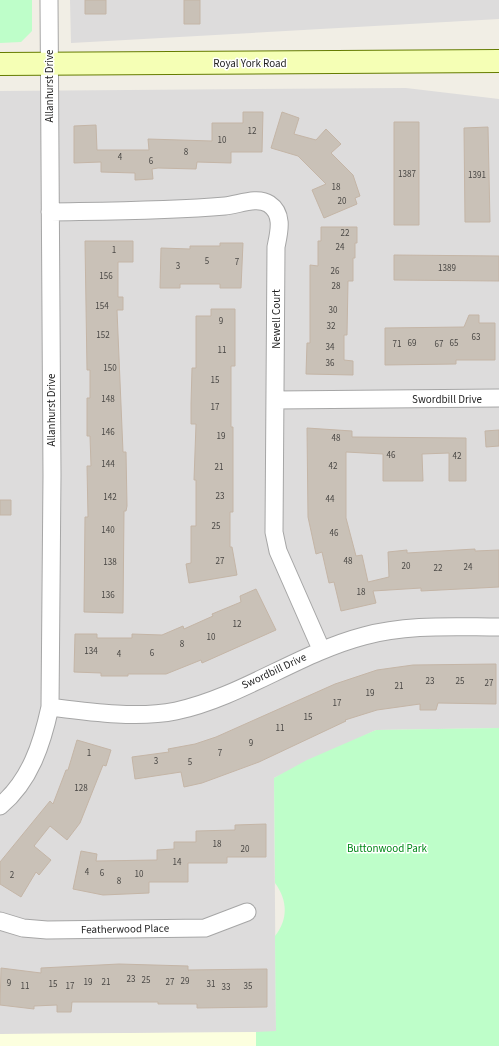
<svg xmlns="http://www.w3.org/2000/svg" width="499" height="1046" font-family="'Source Sans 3',sans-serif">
  <rect width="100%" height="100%" fill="#f1eee5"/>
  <path fill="#dddcdc" d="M70,0h429v19l-428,24z
    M406,88l93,11v629l-123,2 -102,48 2,254 -276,2v-943z"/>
  <path fill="#fcffdf" d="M256,1032v14h-256v-12z"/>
  <path fill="#befec9" d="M0,0h32v31l-11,11 -21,1z
    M499,728v318h-243v-14l20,-1 -1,-95c13,-17 13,-35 0,-53l-1,-105 33,-18 69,-30z"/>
  <path fill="#c9c1b7" stroke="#c4b5a6" d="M85,0h21v14h-21z
    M184,0h16v24h-16z
    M243,112h20l-1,40h-31v11l-34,-1 -1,7 -38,-1 -6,1 1,10 -18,1v-7l-34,-1v-10l-27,1v-37l22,-1 1,25h52l-1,-11 64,2v-18h31z
    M282,112l17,6 -5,16 22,6 10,-11 15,15 -10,9 22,22 7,21 -5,2 2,6 -33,14 -12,-28 14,-6 -28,-28 -27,-8z
    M394,122h25v103h-25z
    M488,127l2,95h-25l-1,-94z
    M321,227h36v16h-2v15h-2v23h-5l-1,54h-3v25l9,1v14l-47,-1 1,-31h3v-78l8,1v-25h3z
    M85,241h48v21h-15v35h5v13h-6l1,24 5,118h3l1,54 -1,5h-2l-1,102 -39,-1 1,-95h3l-1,-51h4l-1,-30h-3v-38h3v-28h-3z
    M220,243h23l-2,45h-21v-4h-40v4h-20l1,-40 29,1v-3h30z
    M394,255l105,1v25l-105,-1z
    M211,309h24v57h-4v61h2v85h-3v35h2l5,28 -48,8 -3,-19 5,-1v-37h5v-46h-2l2,-56h-5v-20l1,-36h4v-52h15z
    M469,315h10v8h16v37h-39v4l-71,1v-37l79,-1z
    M307,428l45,3v6l114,1v43h-17v-28l-27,1 1,27h-40v-27l-37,-2v66l10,38 6,-1 6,27 21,-5 -1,-25 19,-2v3l68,-4v2l24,-1v37l-78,4v-3l-48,3 3,12 -35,8 -7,-29 -5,1 -7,-31 -6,2 -8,-37z
    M499,430v16l-13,1 -1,-16z
    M0,500h11v15h-11z
    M256,589l20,41 -74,33 -1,-3 -35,14h-38v2h-27v-3l-27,-1 1,-38h22v4h35v-4l30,1 21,-9 1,3 29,-13 -1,-2 29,-12 -1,-6z
    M496,664v40l-58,-1 -2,7h-16v-6l-43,6 -32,10 1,1 -87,41 -57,21 -18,4 -3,-15 -46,7 -3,-22 37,-5 -1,-3 27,-5 21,-7 119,-53 42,-14 36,-5z
    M77,740l34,10 -5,16 -3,-1 -23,58 -13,17 -17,-14 -16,20 17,14 -12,15 -3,-3 -15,25 -21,-13v-22l50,-61 3,3 13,-34h2z
    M266,824v33h-39v6h-39v19h-39v11l-46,2 -30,-6 8,-38 16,3 -1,7 61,-1v-10l17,-1v-7h22v-11l39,-1v-5z
    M119,964l69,2v4l79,-1v38l-70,1v-4h-39v-2h-86l-1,10h-14v-7l-23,1v3l-34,-4 1,-37 40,5v-5z"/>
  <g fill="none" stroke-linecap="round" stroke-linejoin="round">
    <defs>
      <path id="street" d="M50,212c58,-1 116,-1 175,-6 13,-1 32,-10 44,-2 15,10 10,28 7,43l-2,285 4,19 43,98
        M276,400l223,-2
        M50,707c39,5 87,12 126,4 65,-14 123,-58 188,-75 43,-12 90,-9 135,-9
        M0,806c30,-25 42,-62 50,-99l2,-232 -3,-475
        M0,921l23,7 24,2 158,-2 42,-16"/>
      <path id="secondary" d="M0,64l499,-3"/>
    </defs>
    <use href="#street" stroke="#a6a6a6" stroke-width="19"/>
    <use href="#secondary" stroke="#657c00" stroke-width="24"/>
    <use href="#street" stroke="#fff" stroke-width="17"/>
    <use href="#secondary" stroke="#f5ffb5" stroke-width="22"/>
  </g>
  <g text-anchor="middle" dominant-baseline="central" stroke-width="3" stroke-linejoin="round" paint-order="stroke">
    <g font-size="9" fill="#4a4845">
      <text x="252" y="131">12</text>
      <text x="222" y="140">10</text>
      <text x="186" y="152">8</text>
      <text x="120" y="157">4</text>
      <text x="151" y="161">6</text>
      <text x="407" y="174">1387</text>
      <text x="477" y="175">1391</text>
      <text x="336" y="187">18</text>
      <text x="342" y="201">20</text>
      <text x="345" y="233">22</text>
      <text x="340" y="247">24</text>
      <text x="114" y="250">1</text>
      <text x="207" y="261">5</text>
      <text x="237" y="262">7</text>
      <text x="178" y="266">3</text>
      <text x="447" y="268">1389</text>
      <text x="335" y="271">26</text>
      <text x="106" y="276">156</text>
      <text x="336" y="286">28</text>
      <text x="102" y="306">154</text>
      <text x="333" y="310">30</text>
      <text x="221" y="321">9</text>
      <text x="331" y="326">32</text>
      <text x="103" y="335">152</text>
      <text x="476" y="337">63</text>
      <text x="412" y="343">69</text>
      <text x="454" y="343">65</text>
      <text x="397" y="344">71</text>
      <text x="439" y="344">67</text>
      <text x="330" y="347">34</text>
      <text x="222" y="350">11</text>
      <text x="330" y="363">36</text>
      <text x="110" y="368">150</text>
      <text x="215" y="380">15</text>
      <text x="108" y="399">148</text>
      <text x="215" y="407">17</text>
      <text x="108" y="432">146</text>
      <text x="221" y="436">19</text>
      <text x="336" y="438">48</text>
      <text x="391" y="455">46</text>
      <text x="457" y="456">42</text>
      <text x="108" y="464">144</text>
      <text x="333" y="466">42</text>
      <text x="219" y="467">21</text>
      <text x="220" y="496">23</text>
      <text x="110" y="497">142</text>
      <text x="330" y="499">44</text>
      <text x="216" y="526">25</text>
      <text x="108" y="530">140</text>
      <text x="334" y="533">46</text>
      <text x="220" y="561">27</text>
      <text x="348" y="561">48</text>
      <text x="110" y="562">138</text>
      <text x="406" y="566">20</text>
      <text x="468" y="567">24</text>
      <text x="438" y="568">22</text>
      <text x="361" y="592">18</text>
      <text x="108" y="595">136</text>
      <text x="237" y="624">12</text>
      <text x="211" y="637">10</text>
      <text x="182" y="644">8</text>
      <text x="91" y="651">134</text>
      <text x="152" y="653">6</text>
      <text x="119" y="654">4</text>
      <text x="430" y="681">23</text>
      <text x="460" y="681">25</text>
      <text x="489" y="683">27</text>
      <text x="399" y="686">21</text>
      <text x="370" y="693">19</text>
      <text x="337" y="703">17</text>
      <text x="308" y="717">15</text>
      <text x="280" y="728">11</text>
      <text x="251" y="743">9</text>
      <text x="89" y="753">1</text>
      <text x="220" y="753">7</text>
      <text x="156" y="761">3</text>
      <text x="190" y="762">5</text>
      <text x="81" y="788">128</text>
      <text x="217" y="844">18</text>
      <text x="245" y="849">20</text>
      <text x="177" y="862">14</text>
      <text x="87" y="872">4</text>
      <text x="102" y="873">6</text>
      <text x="139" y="874">10</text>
      <text x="12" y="875">2</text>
      <text x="119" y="881">8</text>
      <text x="131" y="979">23</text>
      <text x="146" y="980">25</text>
      <text x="185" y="981">29</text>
      <text x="88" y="982">19</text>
      <text x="106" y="982">21</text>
      <text x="170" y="982">27</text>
      <text x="9" y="983">9</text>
      <text x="53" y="984">15</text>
      <text x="211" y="984">31</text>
      <text x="25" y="986">11</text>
      <text x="70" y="986">17</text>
      <text x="248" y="986">35</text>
      <text x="226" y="987">33</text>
    </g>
    <g font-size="11" fill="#1f1f1f" stroke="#fff">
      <text x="250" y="63">Royal York Road</text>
      <text transform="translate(49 86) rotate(-90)">Allanhurst Drive</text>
      <text transform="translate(276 319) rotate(-90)">Newell Court</text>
      <text x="447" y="399">Swordbill Drive</text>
      <text transform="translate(51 410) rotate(-90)">Allanhurst Drive</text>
      <text transform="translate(274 671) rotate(-25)">Swordbill Drive</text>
      <text transform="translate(125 929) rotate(-1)">Featherwood Place</text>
    </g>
    <g font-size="11" fill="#028918" stroke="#fff">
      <text x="387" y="848">Buttonwood Park</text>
    </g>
  </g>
</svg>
